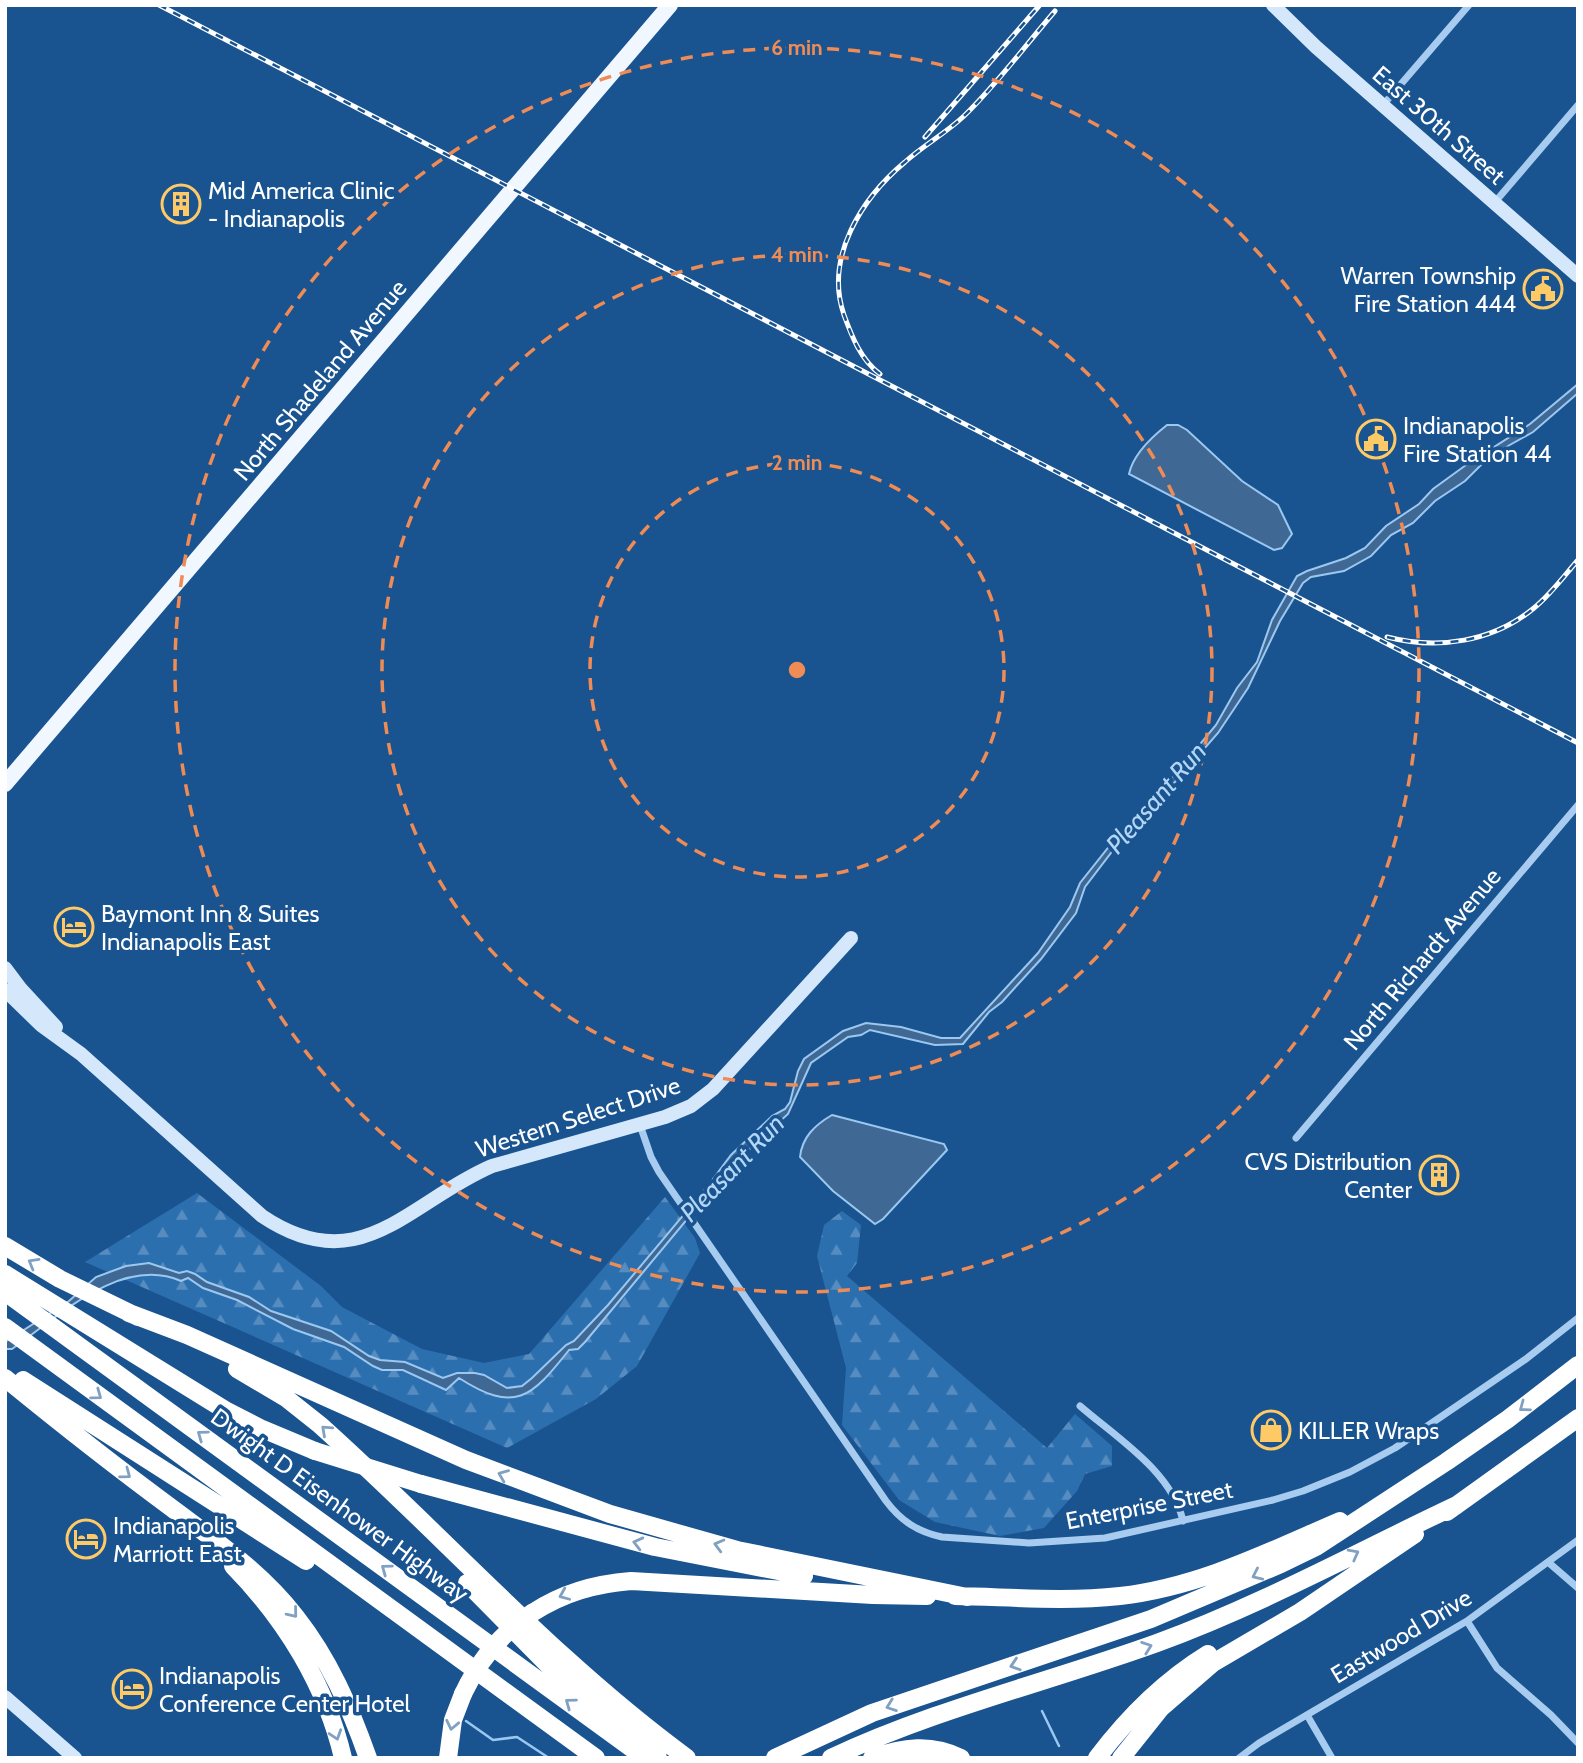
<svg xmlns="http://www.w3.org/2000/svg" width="1583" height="1763" font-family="Cabin,sans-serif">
  <defs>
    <pattern id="forest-firs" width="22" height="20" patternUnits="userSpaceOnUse" patternTransform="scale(1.75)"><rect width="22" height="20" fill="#2c6faf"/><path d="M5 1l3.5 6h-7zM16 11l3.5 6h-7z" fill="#568cbf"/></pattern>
  </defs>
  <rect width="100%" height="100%" fill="#195490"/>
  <path fill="url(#forest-firs)" d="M197,1193l124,93 21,21 80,42 62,14 45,-9 136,-157 30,41 5,15 -63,113 -41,33 -89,49 -422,-186z
    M842,1211l19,14 -4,38 -10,13 200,172 28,-34 37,32v20l-27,8 -8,17 -33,37 -44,8 -65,-14 -36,-22 -57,-75 4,-57 -29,-112 7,-31z"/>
  <path fill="#3f6994" stroke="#9bc8f1" stroke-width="2" d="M1578,384v9l-45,39 -25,14 -25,17 -18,18 -30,20 -22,22 -22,12 -20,21 -27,15 -33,6 -8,6 -23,38 -32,67 -30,45 -42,48 -49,51 -42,55 -9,26 -35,46 -39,43 -13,10 -26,32 -28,1 -65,-15 -9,5 -13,2 -37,26 -23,51 -55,50 -148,178 -7,7 -9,1c-38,48 -54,64 -110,28l-13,12 -43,-20h-21l-9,-4 -29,-19 -51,-18 -56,-29 -34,-12 -15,-10 -7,3c-60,-26 -123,36 -169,68h-7v-7l64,-41 27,-24 30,-11 23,-3 30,10 8,-2 8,3 12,8 42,15 22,14 60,20 38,25 11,4 25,2 38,16 14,-5h18l9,2 23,13 15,-2 10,-8 34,-33 8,-4 34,-36 99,-118 24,-32 41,-39 13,-7 5,-7 8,-31 6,-12 39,-28 23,-8 35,4 40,11h19l78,-85 32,-46 10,-24 43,-54 49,-51 44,-53 21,-37 20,-26 15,-42 25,-44 10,-5 39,-13 19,-10 21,-22 33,-22 14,-15 33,-24 64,-41z
    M1167,425h11l9,5 55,51 36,24 14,29 -10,14 -8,2 -145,-76c4,-19 24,-38 38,-49z
    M832,1115l112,29 3,6 -64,69 -8,5 -42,-33 -33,-34c2,-20 15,-32 32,-42z"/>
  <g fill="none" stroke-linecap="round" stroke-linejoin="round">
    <path stroke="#9bc8f1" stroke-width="2.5" d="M1042,1711l17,35
      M466,1721l27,19 24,-3 32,21"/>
    <path stroke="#a8ccef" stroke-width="7" d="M1383,105l86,-100
      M1495,202l83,-97
      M640,1125l11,32 8,15 227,329c15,20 32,31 56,36l87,6 76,-5 168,-38 30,-9 47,-19 45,-24 131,-89 52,-41
      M1296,1138l282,-333
      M1080,1406c37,32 92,66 103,115
      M1548,1562l30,26
      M1467,1621l30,47 54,47 27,28
      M1307,1715l25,43
      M1239,1758l20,-15 208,-122 111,-81"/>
    <path stroke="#d5e7fa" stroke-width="14" d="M1273,5l43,42 262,229
      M5,968l15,20 36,39
      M5,990l36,35 40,29 181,162c98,66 146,-14 230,-50l173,-49 26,-11 22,-17 138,-151
      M5,1697l70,61"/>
    <path stroke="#f0f7ff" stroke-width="16" d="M5,784l665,-779"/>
    <path stroke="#fff" stroke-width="18" d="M5,1246l55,33 78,38
      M5,1274l220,136 35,18 55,23
      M5,1292l640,466
      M129,1313l58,22 279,125 144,54 127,36 230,47
      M5,1327l591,431
      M237,1369l49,29 34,27c125,112 231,233 367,333
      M5,1378c55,45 111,89 168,131 44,33 88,63 123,108 33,42 54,90 72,141
      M23,1380l283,181
      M421,1484l234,63 149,29
      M1447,1512l131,-94
      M233,1566c52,53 93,119 110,192
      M467,1583l84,85 107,90
      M955,1596c55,1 110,6 165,0 79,-9 148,-44 220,-75
      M532,1613c31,-20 62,-29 99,-32l242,14 54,1
      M448,1758l5,-38 10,-26
      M775,1758l97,-45 279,-94 130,-55 35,-17 130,-85 62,-43 70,-54
      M831,1758c104,-49 218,-76 326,-115 104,-38 200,-91 300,-138
      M872,1758c31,-11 59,-15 89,0
      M1097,1758c31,-41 67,-77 111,-104
      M1121,1758l40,-50 52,-45 87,-51 115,-78"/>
    <defs>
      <path id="rail" d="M159,5l1419,738
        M925,137l114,-131
        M880,374c-19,-14 -28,-37 -36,-59 -20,-58 18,-117 61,-153 19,-17 41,-29 59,-46 33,-32 61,-70 91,-105
        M1387,637c51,13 106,5 147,-29 17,-14 30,-32 44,-48"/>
    </defs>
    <use href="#rail" stroke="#fff" stroke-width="5"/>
    <use href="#rail" stroke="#195490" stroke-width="2.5" stroke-dasharray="8" stroke-linecap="butt"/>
    <path stroke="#fff" stroke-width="18" d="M315,1451l106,33
      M463,1694c16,-34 37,-60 69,-81"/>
  </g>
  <defs><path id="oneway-chevron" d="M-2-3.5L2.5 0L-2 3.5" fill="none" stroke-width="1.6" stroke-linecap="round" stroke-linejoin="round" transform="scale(1.75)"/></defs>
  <g stroke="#80a1c2">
    <use href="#oneway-chevron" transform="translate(33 1263) rotate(-150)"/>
    <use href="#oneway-chevron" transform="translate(97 1395) rotate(36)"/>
    <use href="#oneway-chevron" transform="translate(1524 1407) rotate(143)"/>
    <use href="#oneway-chevron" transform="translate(326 1430) rotate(-138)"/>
    <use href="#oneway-chevron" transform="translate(202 1435) rotate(-144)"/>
    <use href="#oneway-chevron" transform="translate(126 1474) rotate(37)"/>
    <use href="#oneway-chevron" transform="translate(503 1475) rotate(-158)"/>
    <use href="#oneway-chevron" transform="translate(638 1543) rotate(-166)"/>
    <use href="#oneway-chevron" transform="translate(719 1545) rotate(-165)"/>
    <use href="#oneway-chevron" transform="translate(1354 1554) rotate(-28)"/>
    <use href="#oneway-chevron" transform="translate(386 1569) rotate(-144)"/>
    <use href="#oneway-chevron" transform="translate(1257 1575) rotate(155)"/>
    <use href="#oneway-chevron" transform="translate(564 1595) rotate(157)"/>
    <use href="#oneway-chevron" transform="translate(293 1613) rotate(51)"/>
    <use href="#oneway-chevron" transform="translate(1147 1647) rotate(-20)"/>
    <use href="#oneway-chevron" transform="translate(1015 1665) rotate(162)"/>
    <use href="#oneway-chevron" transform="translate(570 1703) rotate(-144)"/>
    <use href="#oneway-chevron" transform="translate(891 1706) rotate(160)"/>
    <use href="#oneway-chevron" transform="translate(452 1725) rotate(102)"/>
    <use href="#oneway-chevron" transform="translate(336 1735) rotate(72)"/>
  </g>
  <g fill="none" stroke="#ef8b55" stroke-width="3.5" stroke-dasharray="12 9">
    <circle cx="797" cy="670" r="207"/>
    <circle cx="797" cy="670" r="415"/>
    <circle cx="797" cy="670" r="622"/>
  </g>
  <defs>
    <symbol id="building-ring" viewBox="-11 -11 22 22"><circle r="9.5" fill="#195490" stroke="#ffca66" stroke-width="1.5"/><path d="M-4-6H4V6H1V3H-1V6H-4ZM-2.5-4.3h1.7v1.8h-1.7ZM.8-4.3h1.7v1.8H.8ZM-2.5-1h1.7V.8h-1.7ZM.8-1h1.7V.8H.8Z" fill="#ffca66"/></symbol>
    <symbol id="civic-ring" viewBox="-11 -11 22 22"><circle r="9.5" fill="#195490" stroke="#ffca66" stroke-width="1.5"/><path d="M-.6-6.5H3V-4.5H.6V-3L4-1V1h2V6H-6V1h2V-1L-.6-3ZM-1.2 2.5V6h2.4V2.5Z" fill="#ffca66"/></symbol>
    <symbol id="hotel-ring" viewBox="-11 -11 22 22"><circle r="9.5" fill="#195490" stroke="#ffca66" stroke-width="1.5"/><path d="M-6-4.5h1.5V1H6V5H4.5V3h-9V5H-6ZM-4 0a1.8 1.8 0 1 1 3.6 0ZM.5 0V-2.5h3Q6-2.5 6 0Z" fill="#ffca66"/></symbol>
    <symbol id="shop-ring" viewBox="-11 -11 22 22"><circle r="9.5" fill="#195490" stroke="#ffca66" stroke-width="1.5"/><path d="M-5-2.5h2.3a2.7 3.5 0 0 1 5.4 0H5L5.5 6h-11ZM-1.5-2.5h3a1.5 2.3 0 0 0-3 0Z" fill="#ffca66"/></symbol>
  </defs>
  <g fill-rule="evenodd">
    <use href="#building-ring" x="159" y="182" width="44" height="44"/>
    <use href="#civic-ring" x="1521" y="267" width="44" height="44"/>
    <use href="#civic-ring" x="1354" y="417" width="44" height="44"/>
    <use href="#hotel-ring" x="52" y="905" width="44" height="44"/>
    <use href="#building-ring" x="1417" y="1153" width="44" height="44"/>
    <use href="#shop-ring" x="1249" y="1408" width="44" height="44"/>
    <use href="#hotel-ring" x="64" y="1517" width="44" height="44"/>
    <use href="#hotel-ring" x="110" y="1667" width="44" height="44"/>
  </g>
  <g text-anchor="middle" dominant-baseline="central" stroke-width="7" stroke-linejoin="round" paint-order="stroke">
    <g font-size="24" fill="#fff" stroke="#195490">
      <text transform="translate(1439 125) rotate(41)">East 30th Street</text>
      <text transform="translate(320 380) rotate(-50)">North Shadeland Avenue</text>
      <text transform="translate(1422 959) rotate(-50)">North Richardt Avenue</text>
      <text transform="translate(578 1117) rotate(-18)">Western Select Drive</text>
      <text transform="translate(340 1505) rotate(36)">Dwight D Eisenhower Highway</text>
      <text transform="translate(1149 1505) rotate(-11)">Enterprise Street</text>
      <text transform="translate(1401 1636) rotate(-31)">Eastwood Drive</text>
    </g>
    <g font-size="24" fill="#fff" stroke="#195490" text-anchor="start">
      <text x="208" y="190">Mid America Clinic<tspan x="208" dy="28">- Indianapolis</tspan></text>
      <text x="1516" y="275" text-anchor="end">Warren Township<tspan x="1516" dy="28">Fire Station 444</tspan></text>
      <text x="1403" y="425">Indianapolis<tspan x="1403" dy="28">Fire Station 44</tspan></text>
      <text x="101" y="913">Baymont Inn &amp; Suites<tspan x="101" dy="28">Indianapolis East</tspan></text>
      <text x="1412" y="1161" text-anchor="end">CVS Distribution<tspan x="1412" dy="28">Center</tspan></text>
      <text x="1298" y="1430">KILLER Wraps</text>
      <text x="113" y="1525">Indianapolis<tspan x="113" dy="28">Marriott East</tspan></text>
      <text x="159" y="1675">Indianapolis<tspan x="159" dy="28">Conference Center Hotel</tspan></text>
    </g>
    <g font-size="26" font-style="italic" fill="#b4d6f6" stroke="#195490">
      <text transform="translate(1156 798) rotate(-49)">Pleasant Run</text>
      <text transform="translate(732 1168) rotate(-46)">Pleasant Run</text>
    </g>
  </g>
  <circle cx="797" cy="670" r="10" fill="#ef8b55" stroke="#195490" stroke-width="3.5"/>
  <g font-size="21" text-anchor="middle" font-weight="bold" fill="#ef8b55" stroke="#195490" stroke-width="7" stroke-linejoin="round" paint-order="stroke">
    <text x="797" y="55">6 min</text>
    <text x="797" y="262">4 min</text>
    <text x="797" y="470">2 min</text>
  </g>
  <rect width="1583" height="1763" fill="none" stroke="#ffffff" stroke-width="14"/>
</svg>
